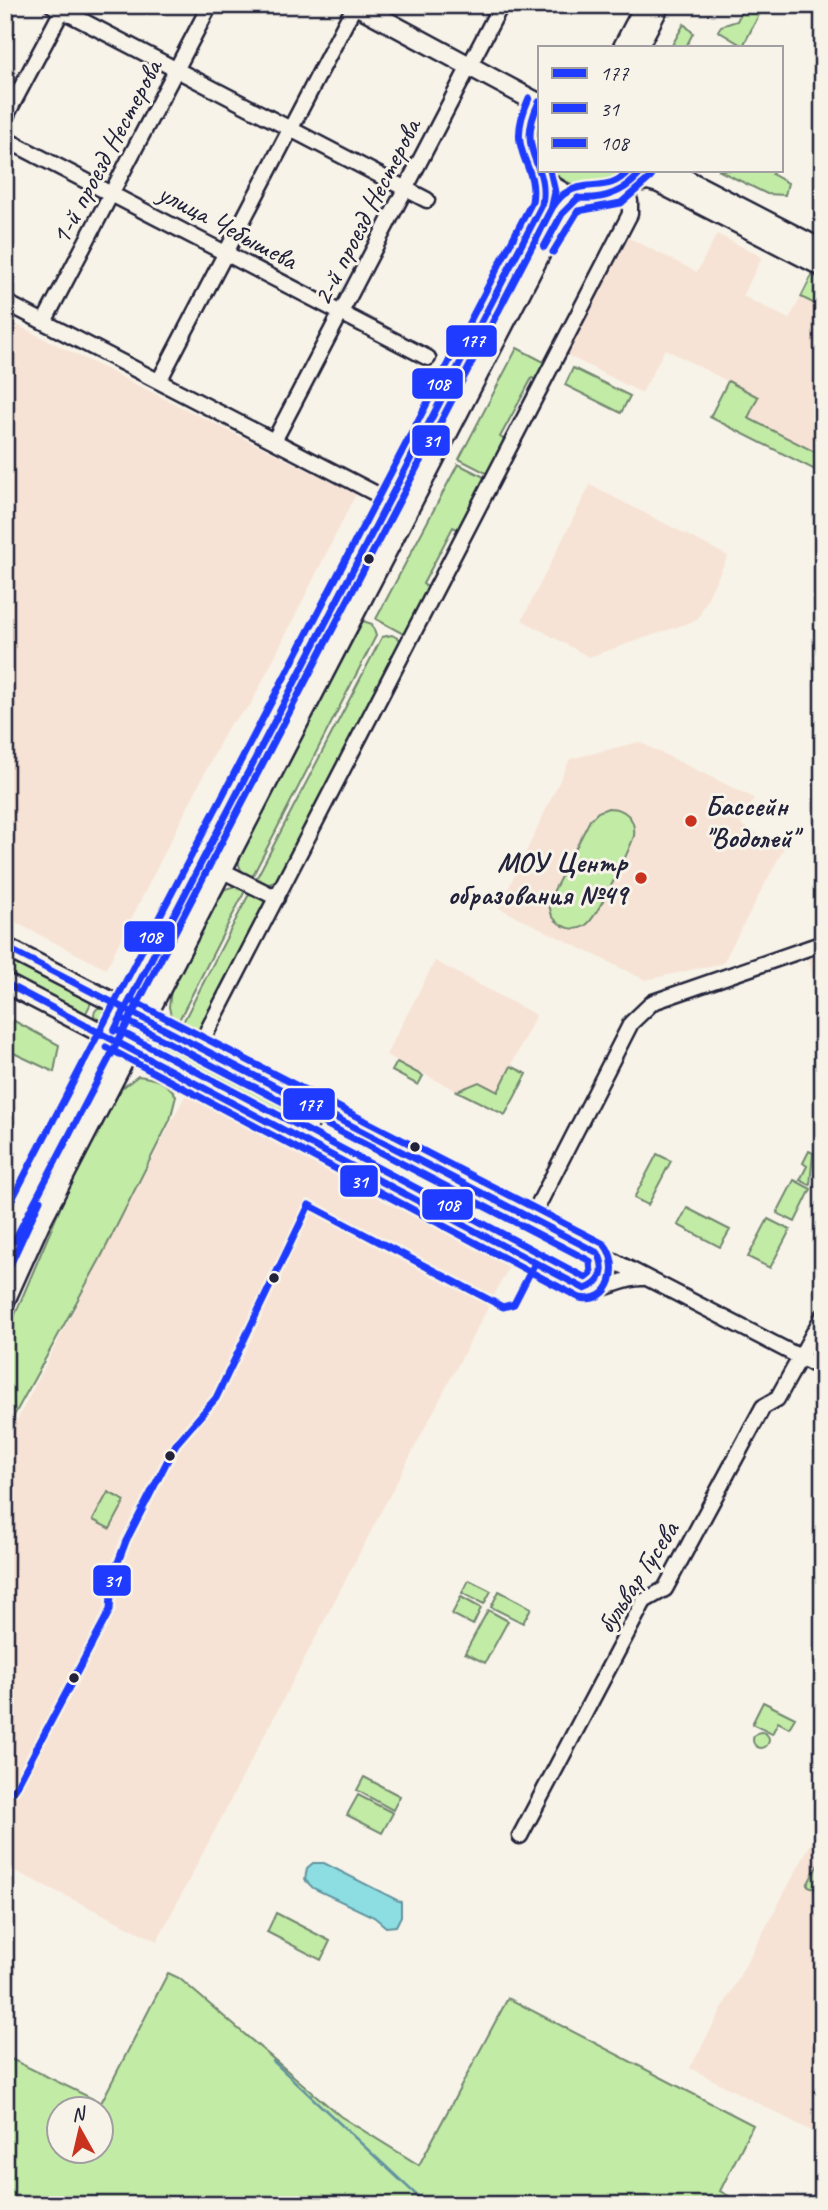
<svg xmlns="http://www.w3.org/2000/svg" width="828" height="2210" font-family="Caveat,sans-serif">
  <rect width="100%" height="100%" fill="#f7f3e8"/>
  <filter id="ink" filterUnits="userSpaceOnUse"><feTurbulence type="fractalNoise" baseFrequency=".0143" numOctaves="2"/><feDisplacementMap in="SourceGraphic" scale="14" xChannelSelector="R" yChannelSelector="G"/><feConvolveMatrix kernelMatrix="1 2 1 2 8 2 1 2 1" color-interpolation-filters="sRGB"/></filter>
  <g filter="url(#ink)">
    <path fill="#f7e3d5" d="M717,234l45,23 -19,39 46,23 12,-22 22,11v148l-75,-38 10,-21 -93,-48 -23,44 -75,-38 60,-118 70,35z
      M5,319l351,175 -106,212 -21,19 -123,244 -101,-52z
      M590,485l138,71 -31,64 -108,37 -67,-37z
      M639,742l115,56 -13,27 43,23 -61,115 -78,17 -146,-72 71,-149z
      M823,948v33l-10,-5 -7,-22z
      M435,961l101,54 -38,77 -19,-10 -22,9 -71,-36z
      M187,1092l323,173 -353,676 -152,-75v-423z
      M823,1821v316l-133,-69z"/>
    <path fill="#c2eba6" stroke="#728670" stroke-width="2" fill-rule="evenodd" d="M745,5h19l-21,41 -25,-15 3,-5 16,-5z
      M684,24l9,9 -7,14h-15z
      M551,170h80c-22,26 -58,22 -80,0z
      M718,170h56l-2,4 16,9 -3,12 -18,-1z
      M812,275l11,5v28l-22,-11z
      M517,348l29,15 -9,17 -5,-2 -32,59 5,3 -17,34 -29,-15z
      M573,368l57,28 -9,17 -56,-28z
      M728,381l30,16 -10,21 75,38v18l-113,-57z
      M458,464l28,14 -27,52 -6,-3 -30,57 6,4 -24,47 -29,-16z
      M363,621l9,3 4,12 -125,243c-10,-7 -14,-12 -12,-24z
      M392,635l9,5 -121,235 -5,7 -9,3 -11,-4 127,-244z
      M608,808c18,0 28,11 26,28 -5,15 -37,82 -48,89 -12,8 -26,2 -34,-9l-3,-11 3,-11 38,-74 8,-8z
      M239,885l8,2 -68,133 -7,1 -3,-14 2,-18 43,-83 11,-17z
      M254,892l13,8 -69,136 -9,2 -11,-6 71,-138z
      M5,956l87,45 -7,14 -80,-42z
      M94 1015a8 8 0 1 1 16 0a8 8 0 1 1-16 0Z
      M5,1016l54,29 -5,27 -49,-23z
      M159,1040l138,74 3,12 -6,3 -142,-74z
      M397,1062l26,14 -5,9 -26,-14z
      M511,1066l16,8 -22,41 -48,-24 22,-9 19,10z
      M138,1076c15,2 31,6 38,20l-6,24 -71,141 -94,171v-94l70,-165 46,-84z
      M809,1151l4,2 -3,32 -10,-5 7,-14 -4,-3z
      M657,1154l14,7 -23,44 -14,-7z
      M794,1180l17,9 -16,33 -18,-9z
      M687,1208l43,22 -10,17 -42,-22z
      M768,1219l22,11 -20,38 -22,-11z
      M108,1492l17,9 -15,28 -17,-9z
      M469,1580l22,11 -7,13 -22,-11z
      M499,1591l32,17 -8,15 -32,-16z
      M461,1597l20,11 -8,17 -21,-11z
      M488,1610l20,11 -23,42 -20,-10z
      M763,1702l32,16 -6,10 -11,-6 -6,12 -20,-10z
      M753 1740a8 8 0 1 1 16 0a8 8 0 1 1-16 0Z
      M364,1777l36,19 -7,14 -36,-20z
      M358,1795l35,18 -11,20 -35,-18z
      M820,1861l3,1v31l-16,-8z
      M276,1913l54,28 -9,19 -54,-28z
      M168,1973l11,5 161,138 79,49 89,-167 245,127 -33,66 25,14h-740v-149l96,47zM60,2108h42v42h-42z"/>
    <path fill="#8cdee2" stroke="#62939f" stroke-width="2" d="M313,1863h11l77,39v14l-5,10 -10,1 -12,-10 -61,-29 -8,-8 2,-12z"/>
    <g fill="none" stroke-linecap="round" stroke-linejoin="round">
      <path stroke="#62939f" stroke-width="2.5" d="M273,2061l154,144"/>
      <defs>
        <path id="minor" d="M52,5l375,195
          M5,118l60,-113
          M5,139l423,219
          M5,302l385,199
          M44,322l166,-317
          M159,381l196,-376
          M274,441l227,-436
          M221,870l56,28
          M126,1009l697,360
          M111,1038l474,251c17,5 36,-12 58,-11
          M199,1047l431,-833v-13l-13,-7
          M313,1146l-5,-12c1,-14 11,-21 24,-18
          M531,1219l100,-196 22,-21 170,-59
          M586,1289c17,-6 22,-21 12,-36
          M520,1836l124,-235 21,-12 98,-182 14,-8 46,-83"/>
        <path id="major" d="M356,5l182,98
          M623,47l22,-42
          M638,47l22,-42
          M539,102c-43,69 52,135 101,73
          M668,170l155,80
          M632,183l16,-3 11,3 164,84
          M5,947l121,62
          M5,983l106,55
          M5,1236l522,-1000 17,-37v-20
          M5,1301l35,-78 505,-978 17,-31 16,-16"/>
      </defs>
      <use href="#minor" stroke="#22223b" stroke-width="19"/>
      <use href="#major" stroke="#22223b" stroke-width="23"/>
      <use href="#minor" stroke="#f7f3e8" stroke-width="14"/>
      <use href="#major" stroke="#f7f3e8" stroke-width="18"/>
      <defs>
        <path id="bus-1" d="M578,198c27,2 48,-6 65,-28
          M544,247l18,-33 16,-16
          M5,947l593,306c8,16 5,30 -13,36l-580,-306
          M114,1031l428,-826c8,-45 -28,-50 -3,-103"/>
        <path id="bus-2" d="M553,252l25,-41 43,-8 30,-26
          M106,1047l474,251c32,7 41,-34 24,-54l-473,-244
          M14,1241l537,-1031 4,-18 -5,-22
          M14,1791l96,-181 2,-32 14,-37 50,-97 40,-46 93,-193 194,102 11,-3 21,-41"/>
        <path id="bus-3" d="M535,242c8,-15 17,-43 34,-51 22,-11 41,2 60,-21
          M116,1029l470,249 5,-4 -1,-13 -469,-243
          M5,1213l527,-1011c7,-42 -29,-47 -3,-104
          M5,1276l35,-76"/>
      </defs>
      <use href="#bus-1" stroke="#f7f3e8" stroke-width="12"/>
      <use href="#bus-2" stroke="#f7f3e8" stroke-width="12"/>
      <use href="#bus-3" stroke="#f7f3e8" stroke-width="12"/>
      <use href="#bus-1" stroke="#1f3bff" stroke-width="7"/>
      <use href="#bus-2" stroke="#1f3bff" stroke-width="7"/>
      <use href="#bus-3" stroke="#1f3bff" stroke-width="7"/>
    </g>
  </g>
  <g fill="#22223b" stroke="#f7f3e8" stroke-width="2.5">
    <circle cx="369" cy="559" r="6"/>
    <circle cx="415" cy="1147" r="6"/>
    <circle cx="274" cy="1278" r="6"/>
    <circle cx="170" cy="1456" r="6"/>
    <circle cx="74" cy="1678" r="6"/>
  </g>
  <g fill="#c8321e" stroke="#f7f3e8" stroke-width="2.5">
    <circle cx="691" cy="821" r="7"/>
    <circle cx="641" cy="878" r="7"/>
  </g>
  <g text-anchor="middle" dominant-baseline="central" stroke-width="6" stroke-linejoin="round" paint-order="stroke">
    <g font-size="28" fill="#22223b" stroke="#f7f3e8">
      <text transform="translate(106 152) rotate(-62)">1-й проезд Нестерова</text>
      <text transform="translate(366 212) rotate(-63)">2-й проезд Нестерова</text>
      <text transform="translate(228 226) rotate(28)">улица Чебышева</text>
      <text transform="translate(637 1577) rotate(-57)">бульвар Гусева</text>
    </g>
    <g font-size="28" font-weight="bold" fill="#22223b" stroke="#f7f3e8" text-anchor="start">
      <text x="705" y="805">Бассейн<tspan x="705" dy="32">"Водолей"</tspan></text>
      <text x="627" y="862" text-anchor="end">МОУ Центр<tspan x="627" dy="32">образования №49</tspan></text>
    </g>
  </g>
  <g stroke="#f7f3e8" stroke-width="2.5">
    <rect x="445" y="324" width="53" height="34" rx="7" fill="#1f3bff"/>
    <rect x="411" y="367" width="53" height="33" rx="7" fill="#1f3bff"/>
    <rect x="411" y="424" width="40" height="33" rx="7" fill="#1f3bff"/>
    <rect x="123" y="920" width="53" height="33" rx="7" fill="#1f3bff"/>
    <rect x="282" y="1087" width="54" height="34" rx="7" fill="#1f3bff"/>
    <rect x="339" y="1164" width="40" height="34" rx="7" fill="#1f3bff"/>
    <rect x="421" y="1188" width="53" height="33" rx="7" fill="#1f3bff"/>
    <rect x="92" y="1564" width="40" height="33" rx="7" fill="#1f3bff"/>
  </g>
  <g font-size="19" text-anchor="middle" font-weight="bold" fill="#fff">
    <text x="472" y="347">177</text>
    <text x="437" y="390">108</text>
    <text x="431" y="447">31</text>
    <text x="149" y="943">108</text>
    <text x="309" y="1111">177</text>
    <text x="359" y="1188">31</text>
    <text x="447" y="1211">108</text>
    <text x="112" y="1587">31</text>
  </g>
  <rect width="828" height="2210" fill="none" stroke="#f7f3e8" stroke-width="28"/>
  <rect x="14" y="14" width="800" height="2182" fill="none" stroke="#22223b" stroke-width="2.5" filter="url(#ink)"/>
  <rect x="538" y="46" width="245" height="126" fill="#f7f3e8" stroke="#a29fa3" stroke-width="2"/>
  <rect x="552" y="68" width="35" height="10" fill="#1f3bff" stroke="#a29fa3" stroke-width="2"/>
  <text x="600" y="80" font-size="21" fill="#22223b">177</text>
  <rect x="552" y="103" width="35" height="10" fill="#1f3bff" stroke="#a29fa3" stroke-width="2"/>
  <text x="600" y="116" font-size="21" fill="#22223b">31</text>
  <rect x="552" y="138" width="35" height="10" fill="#1f3bff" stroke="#a29fa3" stroke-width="2"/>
  <text x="600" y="150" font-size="21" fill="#22223b">108</text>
  <g transform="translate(80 2130) rotate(352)"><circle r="33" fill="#f7f3e8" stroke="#a29fa3" stroke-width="2"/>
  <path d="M0-5L12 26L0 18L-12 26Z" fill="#c8321e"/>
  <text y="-10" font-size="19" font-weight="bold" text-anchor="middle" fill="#22223b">N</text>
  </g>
</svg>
